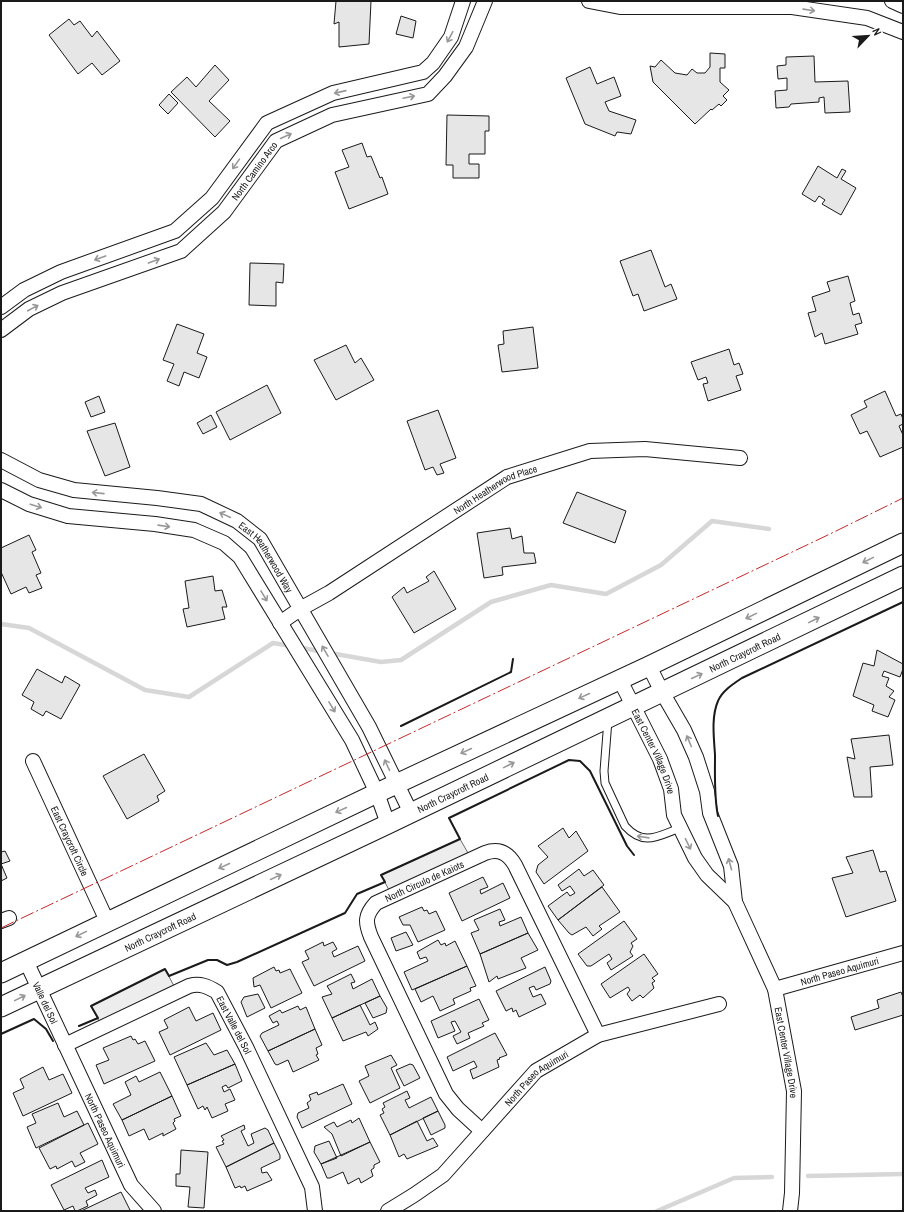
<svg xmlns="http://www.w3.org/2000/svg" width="904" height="1212" font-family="'Archivo Narrow',sans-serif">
  <rect width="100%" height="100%" fill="#fff"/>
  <path fill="#ededed" stroke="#6a6a6a" d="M460,839l8,14 -79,37 -8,-15z
    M165,969l9,17 -75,35 -8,-15z"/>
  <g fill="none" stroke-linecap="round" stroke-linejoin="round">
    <path stroke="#d7d7d7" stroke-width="4.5" d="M1,624l28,4 116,62 44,7 84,-54 18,3
      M298,647l25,5
      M330,653l51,9 20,-2 90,-58 60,-17 55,9 55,-29 51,-44 57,8
      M808,1176l95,-2
      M657,1211l77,-33 38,-1"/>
  </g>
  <path fill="#e6e6e6" stroke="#1a1a1a" d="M336,1h35l-2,43 -30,3v-25l-5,2z
    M401,16l15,5 -3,17 -17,-4z
    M69,19l5,6 6,-4 12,16 5,-6 23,30 -18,14 -10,-12 -14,11 -29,-39z
    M710,53l15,1v14h-5v14l9,8 -6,6 4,4 -6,6 -2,-2 -7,6 -1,-1 -16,15 -42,-42 -3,-16 5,1 6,-7 14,13 12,2 5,-6 5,4h8l5,-6z
    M814,56l1,26 33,-1 2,31 -25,1 -1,-16 -5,1v4l-28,2 -2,3 -13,1 -1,-17 12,-1v-12l-9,1 -1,-13 9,-1v-8z
    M215,65l14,15 -20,21 21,20 -15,16 -44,-45 16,-15 9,10z
    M590,67l7,17 17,-7 7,19 -16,6 4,9 27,9 -5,14 -14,-2 -2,4 -30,-12 -19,-46z
    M169,94l9,9 -10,11 -9,-9z
    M447,115l42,1v15h-4v23h-16v10h10v14h-26v-13h-7z
    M362,143l5,14 4,-1 9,22 2,-1 6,17 -39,15 -14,-37 14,-5 -7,-17z
    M818,166l19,12 5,-9 4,2 -5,8 15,9 -15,27 -19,-11 3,-4 -6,-4 -4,6 -13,-8z
    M651,250l14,37 6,-3 6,15 -33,12 -6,-17 -5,2 -13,-35z
    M250,263l34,1 -1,19 -7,-1v24l-27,-1z
    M848,276l7,25 -5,2 3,12 6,-2 3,10 -7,2 3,9 -33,10 -3,-11 -7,4 -7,-24 8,-2 -4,-14 18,-6 -3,-9z
    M177,324l27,10 -7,19 10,4 -8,21 -15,-6 -5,14 -12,-5 7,-17 -11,-4z
    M533,327l5,41 -36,4 -4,-27 6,-1 -1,-13z
    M346,345l9,18 6,-5 13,22 -38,20 -22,-40z
    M729,349l5,16 5,-2 4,11 -7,2 5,14 -33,11 -5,-17 5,-1 -2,-6 -8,3 -7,-18z
    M267,385l14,28 -51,27 -14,-28z
    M885,391l11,25 5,-2 2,5v5l-4,2 4,9v12l-23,10 -13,-26 -7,3 -9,-19 16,-8 -3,-6z
    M99,396l6,16 -14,5 -6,-15z
    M438,410l18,48 -16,6 4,9 -7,2 -4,-8 -8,3 -18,-49z
    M211,415l6,12 -14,7 -6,-11z
    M115,423l15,44 -25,9 -18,-45z
    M577,492l49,19 -11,32 -52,-20z
    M510,528l2,11 10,-3 2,17h10l2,10 -34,4 1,8 -19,3 -7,-45z
    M29,535l7,15 -4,2 9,21 -5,2 6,13 -13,5 -3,-6 -15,7 -10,-22v-24z
    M434,571l22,38 -42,24 -22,-36 12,-10 3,6 22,-12 -3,-4z
    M213,576l2,15 7,-1 5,17h-5l3,12 -38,8 -4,-18 6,-1 -4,-27z
    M877,650l26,14v5l-3,8 -16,-6 -2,5 7,2 -3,8 8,5 -5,6 6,3 -7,17 -16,-6 2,-6 -21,-9 10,-33 11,3z
    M37,669l25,14 3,-7 15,9 -19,34 -15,-8 -3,5 -12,-7 3,-7 -12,-7z
    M889,735l4,30 -23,2 2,30h-18l-7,-40 8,2 -4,-20z
    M144,754l21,37 -8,5 2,5 -32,18 -24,-43z
    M563,828l6,10 7,-7 12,20 -44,33 -8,-12 2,-7 10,-8 -10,-11z
    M873,850l7,22 6,-1 10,30 -50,16 -14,-39 21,-5 -7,-16z
    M5,851l5,10 -9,3 6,14 -6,3v-29z
    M579,869l5,7 9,-6 11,15 -46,35 -10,-14 19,-14 3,4 5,-3 -5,-7 -8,5 -4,-6z
    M483,877l5,10 -8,3 1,4 22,-11 7,15 -48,23 -13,-28z
    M602,887l18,25 -21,14 3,3 -9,7 -7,-9 -14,8 -3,-2 -11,-13z
    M422,907l2,4 3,-1 2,4 7,-3 9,19 -27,12 -8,-17h-7l-4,-8z
    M500,909l5,11 -6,2 1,4 21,-9 7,16 -48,21 -9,-21 8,-3 -5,-10z
    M624,921l13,18 -6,4 2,3 -3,6 3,4 -22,14 -4,-7 5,-4 -3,-5 -18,12h-4l-9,-12z
    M406,932l7,13 -17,6 -5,-13z
    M528,933l10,17 -17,8 5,10 -28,11 -1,-3 -8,6 -9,-28z
    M438,940l3,5 4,-2 1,3 9,-5 12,25 -55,24 -8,-18 24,-11 -2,-4 -6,2 -3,-7z
    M323,942l1,4 9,-4 4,7 -5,3 2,5 24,-11 7,15 -51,25 -12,-24 7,-3 -4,-8z
    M644,954l14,20 -6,4 3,3 -3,2 2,5 -11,10 -3,-3 -8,6 -5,-7 3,-4 -2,-3 -18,11 -9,-14z
    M467,966l9,20 -6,2 1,3 -18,8 2,5 -15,7 -7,-15 -12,6 -6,-13z
    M274,967l2,4 3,-1 1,3 10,-4 12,24 -31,15 -11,-23 -6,2 -1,-9z
    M545,967l6,14 -1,3 -14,6 -2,-4 -5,2 4,9 8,-3 5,10 -27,13 -3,-7 -3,2 -1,-4 -6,3 -10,-20z
    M351,974l4,8 -4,1 2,6 19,-10 8,17 -48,22 -10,-21 10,-3 -5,-8z
    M901,992l2,5v18l-48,15 -4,-13 28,-9 -2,-8z
    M258,994l7,14 -18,9 -6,-15 3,-5z
    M380,996l7,12 -1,5 -13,5 -8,-15z
    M479,999l10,21 -7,3 2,3 -16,7 2,5 -13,6 -4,-8 8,-4 -6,-11 -4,1 4,9 -17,7 -7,-17z
    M360,1005l10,20 5,-3 3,7 -10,7 -2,-4 -23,9 -11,-23z
    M298,1006l2,4 6,-3 9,22 -47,22 -8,-15 2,-3 17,-8 -2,-4 -4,2 -4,-7 11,-6 2,3z
    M189,1007l7,14 17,-8 8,17 -51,25 -11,-23 9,-4 -4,-8z
    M315,1029l7,16 -6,3 2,6 -2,1 3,5 -26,12 -5,-12 -11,5 -2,-1 -7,-13z
    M495,1033l12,22 -8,3 1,1 -3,1 2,7 -26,12 -3,-9 7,-3 -3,-6 -21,10 -6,-14z
    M131,1036l2,4 2,-1 3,5 7,-3 10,20 -51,23 -8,-19 13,-5 -6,-12z
    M206,1043l8,12 13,-5 8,14 -48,21 -13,-28z
    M391,1055l6,10 -6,3 9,20 -30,15 -11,-22 10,-5 -4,-10z
    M235,1064l7,17 -14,7 -2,-3 -4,2 2,5 6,-3 5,11 -10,4 3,7 -16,7 -5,-11 -2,3 -2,-4 -5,3 -11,-24z
    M410,1064l3,1 7,13 -16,8 -8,-16z
    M43,1067l6,13 14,-6 9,19 -49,23 -10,-23 11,-5 -4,-9z
    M160,1072l12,24 -50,24 -9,-16 18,-9 -6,-13 11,-6 3,6z
    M343,1084l9,20 -50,24 -5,-11 1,-4 11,-5 -2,-5 4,-3 -2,-5 8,-3 1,3z
    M407,1091l3,7 -5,2 4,8 22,-11 7,14 -48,24 -10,-20 4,-2 -2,-4 3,-2 -2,-4z
    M172,1096l9,20 -7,3 1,2 -2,2 3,6 -13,7v-3l-14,7 -5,-11 -15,7 -7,-16z
    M58,1103l6,14 13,-6 7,14 -48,23 -9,-21 9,-4 -4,-9z
    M438,1111l7,14v3l-14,7 -8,-17z
    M359,1118l11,24 -29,14 -9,-22 -8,-7 10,-5 3,5 14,-7 1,3z
    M417,1121l10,20 6,-3 5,8 -31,13 -3,-5 -5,3 -9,-22z
    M88,1123l10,21 -18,9 5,9 -10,5 -3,-6 -15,8 -1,-3 -6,3 -11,-21z
    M244,1125l1,4 -4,2 7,15 6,-3 -3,-9 14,-6 3,2 6,13 -48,24 -10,-20 8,-3 -2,-3 2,-1 -3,-4z
    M329,1141l8,17 -16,6 -7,-12 1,-6z
    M370,1142l10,20 -6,3v3l-3,2 2,6 -12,7 -2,-5 -11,6 -5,-12 -13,6h-3l-6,-14z
    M274,1143l6,12v4l-19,9 1,5 5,-1 5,8 -25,11 -2,-5 -4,2 -1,-2 -5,2 -9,-21z
    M181,1150l27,2 -4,56 -16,-1 2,-20 -14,-1v-12h4z
    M102,1160l7,17 -24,11 3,5 7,-3 2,5 -11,6 2,5 -11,5h-2l-2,-5 -9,4 -13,-25z
    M121,1192l9,18 -2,1h-47z"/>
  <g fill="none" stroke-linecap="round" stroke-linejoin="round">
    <defs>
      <path id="service" d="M608,720l-4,51 1,12 20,43c19,21 33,10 55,2"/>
      <g id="minor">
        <path d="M589,1l31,6h172l75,11 36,14"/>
        <path d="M892,1l11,5"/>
        <path d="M1,307l23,-17 37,-18 114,-41 37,-33 55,-75 66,-30 90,-21 10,-9 18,-26 12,-36"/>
        <path id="s1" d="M1,330l28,-21 33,-16 119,-42 43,-39 52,-71 56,-26 96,-21 17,-18 21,-29 19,-46"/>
        <path id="s2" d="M1,460l38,20 35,10 83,8 44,6 36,17 23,18 109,188 42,86"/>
        <path d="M1,490l28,14 39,12 87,8 39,6 30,13 16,14 112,183 25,53 11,31"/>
        <path id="s3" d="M280,623l20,-14 29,-16 178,-116 83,-26 55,-2 95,9"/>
        <path id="s4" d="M649,666l13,26 22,38 12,27 11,34 3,22 21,53 4,36 40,87 19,102 -2,102 -2,18"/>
        <path id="s5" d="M620,680l40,79 11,30 3,26 21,43 12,17 28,27"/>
        <path id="s6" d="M33,761l74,160"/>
        <path d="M1,921l8,-3"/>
        <path id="s7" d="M26,961l105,224 23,26"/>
        <path id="s8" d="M775,989l128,-36"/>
        <path id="s9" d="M65,1045l124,-59c11,-3 18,0 28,6l29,55 66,140 3,24"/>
        <path id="s10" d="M482,1131l-24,-22 -12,-15 -75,-157c-6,-15 -6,-22 5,-34l109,-50c14,-5 23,0 30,12l83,170"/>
        <path id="s11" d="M388,1211l26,-16 29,-20 93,-104 62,-36 121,-31"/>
      </g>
      <g id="secondary">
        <path d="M1,973l376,-180 272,-127 254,-123"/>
        <path id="s12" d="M1,1007l387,-183 515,-248"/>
      </g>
    </defs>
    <use href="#service" stroke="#1a1a1a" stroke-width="9"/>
    <use href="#minor" stroke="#1a1a1a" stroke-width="16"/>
    <use href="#secondary" stroke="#1a1a1a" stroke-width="21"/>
    <use href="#service" stroke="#fff" stroke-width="7"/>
    <use href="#minor" stroke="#fff" stroke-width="14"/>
    <use href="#secondary" stroke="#fff" stroke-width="19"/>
    <path stroke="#1a1a1a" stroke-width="2" d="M401,726l110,-54 2,-13
      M718,816c-4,-19 -3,-41 -3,-61 -1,-17 -4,-38 3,-54 4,-10 15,-17 24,-23l161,-76
      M79,1026l19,-8 -7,-12 74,-37 4,7 39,-16h9l10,5 10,-3 108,-49 12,-19 28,-12 -4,-7 79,-36 -11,-21 120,-58 11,1 10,10 37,75 7,9
      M1,1034l33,-15 12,10 7,12"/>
    <path stroke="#c62828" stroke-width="1" stroke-dasharray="14 3 2 3" stroke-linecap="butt" d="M1,928l829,-394 73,-36"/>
  </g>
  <defs><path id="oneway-shaft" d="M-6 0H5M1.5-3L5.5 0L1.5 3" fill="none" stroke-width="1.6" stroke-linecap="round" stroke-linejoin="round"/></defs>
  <g stroke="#989898">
    <use href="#oneway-shaft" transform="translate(809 10) rotate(8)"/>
    <use href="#oneway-shaft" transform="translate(450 37) rotate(118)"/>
    <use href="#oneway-shaft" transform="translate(340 92) rotate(167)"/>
    <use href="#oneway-shaft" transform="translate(409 97) rotate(-12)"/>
    <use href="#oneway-shaft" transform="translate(286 136) rotate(-24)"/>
    <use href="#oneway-shaft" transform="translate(236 164) rotate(125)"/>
    <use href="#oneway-shaft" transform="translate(100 258) rotate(160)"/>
    <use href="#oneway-shaft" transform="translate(154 261) rotate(-20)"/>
    <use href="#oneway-shaft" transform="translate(33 308) rotate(-28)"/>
    <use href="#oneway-shaft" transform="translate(98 493) rotate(-174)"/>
    <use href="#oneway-shaft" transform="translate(36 506) rotate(17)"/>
    <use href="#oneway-shaft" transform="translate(225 515) rotate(-155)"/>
    <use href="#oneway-shaft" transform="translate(164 526) rotate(8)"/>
    <use href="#oneway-shaft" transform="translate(868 560) rotate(154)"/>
    <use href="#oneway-shaft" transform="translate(264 596) rotate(59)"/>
    <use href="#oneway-shaft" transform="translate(751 616) rotate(154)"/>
    <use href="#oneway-shaft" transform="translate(814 620) rotate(-26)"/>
    <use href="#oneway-shaft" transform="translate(325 651) rotate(-120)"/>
    <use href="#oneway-shaft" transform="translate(697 676) rotate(-25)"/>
    <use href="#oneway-shaft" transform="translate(584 696) rotate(155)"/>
    <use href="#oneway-shaft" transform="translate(332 707) rotate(59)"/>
    <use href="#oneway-shaft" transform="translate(689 741) rotate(-113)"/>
    <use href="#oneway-shaft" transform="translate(466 751) rotate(155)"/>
    <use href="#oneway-shaft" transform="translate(387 765) rotate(-115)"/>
    <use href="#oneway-shaft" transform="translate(509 765) rotate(-26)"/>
    <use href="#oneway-shaft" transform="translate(341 810) rotate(155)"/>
    <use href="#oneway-shaft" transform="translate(643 837) rotate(-172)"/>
    <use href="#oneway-shaft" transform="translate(688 844) rotate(64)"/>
    <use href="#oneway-shaft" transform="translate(730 864) rotate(-105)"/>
    <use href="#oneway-shaft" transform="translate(224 866) rotate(155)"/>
    <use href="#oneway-shaft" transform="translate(276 877) rotate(-25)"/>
    <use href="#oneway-shaft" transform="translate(81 934) rotate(154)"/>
    <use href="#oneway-shaft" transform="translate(20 998) rotate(-26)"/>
  </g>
  <g text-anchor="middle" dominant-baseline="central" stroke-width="3" stroke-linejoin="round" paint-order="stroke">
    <g font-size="10" fill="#1a1a1a" stroke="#fff">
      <text stroke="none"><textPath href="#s1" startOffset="307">North Camino Arco</textPath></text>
      <text stroke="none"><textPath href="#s3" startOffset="254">North Heatherwood Place</textPath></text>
      <text stroke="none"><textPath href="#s2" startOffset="294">East Heatherwood Way</textPath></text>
      <text stroke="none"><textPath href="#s12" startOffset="824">North Craycroft Road</textPath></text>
      <text stroke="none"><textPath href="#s5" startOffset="79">East Center Village Drive</textPath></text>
      <text stroke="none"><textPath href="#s12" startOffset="500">North Craycroft Road</textPath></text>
      <text stroke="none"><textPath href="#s6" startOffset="88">East Craycroft Circle</textPath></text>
      <text stroke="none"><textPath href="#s10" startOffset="316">North Circulo de Kaiots</textPath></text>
      <text stroke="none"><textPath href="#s12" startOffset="176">North Craycroft Road</textPath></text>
      <text stroke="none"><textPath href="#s8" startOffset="67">North Paseo Aquimuri</textPath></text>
      <text stroke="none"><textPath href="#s7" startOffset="46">Valle del Sol</textPath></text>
      <text stroke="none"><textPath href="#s9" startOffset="204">East Valle del Sol</textPath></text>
      <text stroke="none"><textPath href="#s4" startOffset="414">East Center Village Drive</textPath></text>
      <text stroke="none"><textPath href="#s11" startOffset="201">North Paseo Aquimuri</textPath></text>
      <text stroke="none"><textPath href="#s7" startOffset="187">North Paseo Aquimuri</textPath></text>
    </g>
  </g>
  <rect width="904" height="1212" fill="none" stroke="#1a1a1a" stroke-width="4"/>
  <g transform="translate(868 36) rotate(65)" stroke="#ffffff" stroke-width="3" paint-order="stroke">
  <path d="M0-3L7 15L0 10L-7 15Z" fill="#1a1a1a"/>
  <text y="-6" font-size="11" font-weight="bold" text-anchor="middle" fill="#1a1a1a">N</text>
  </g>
</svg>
